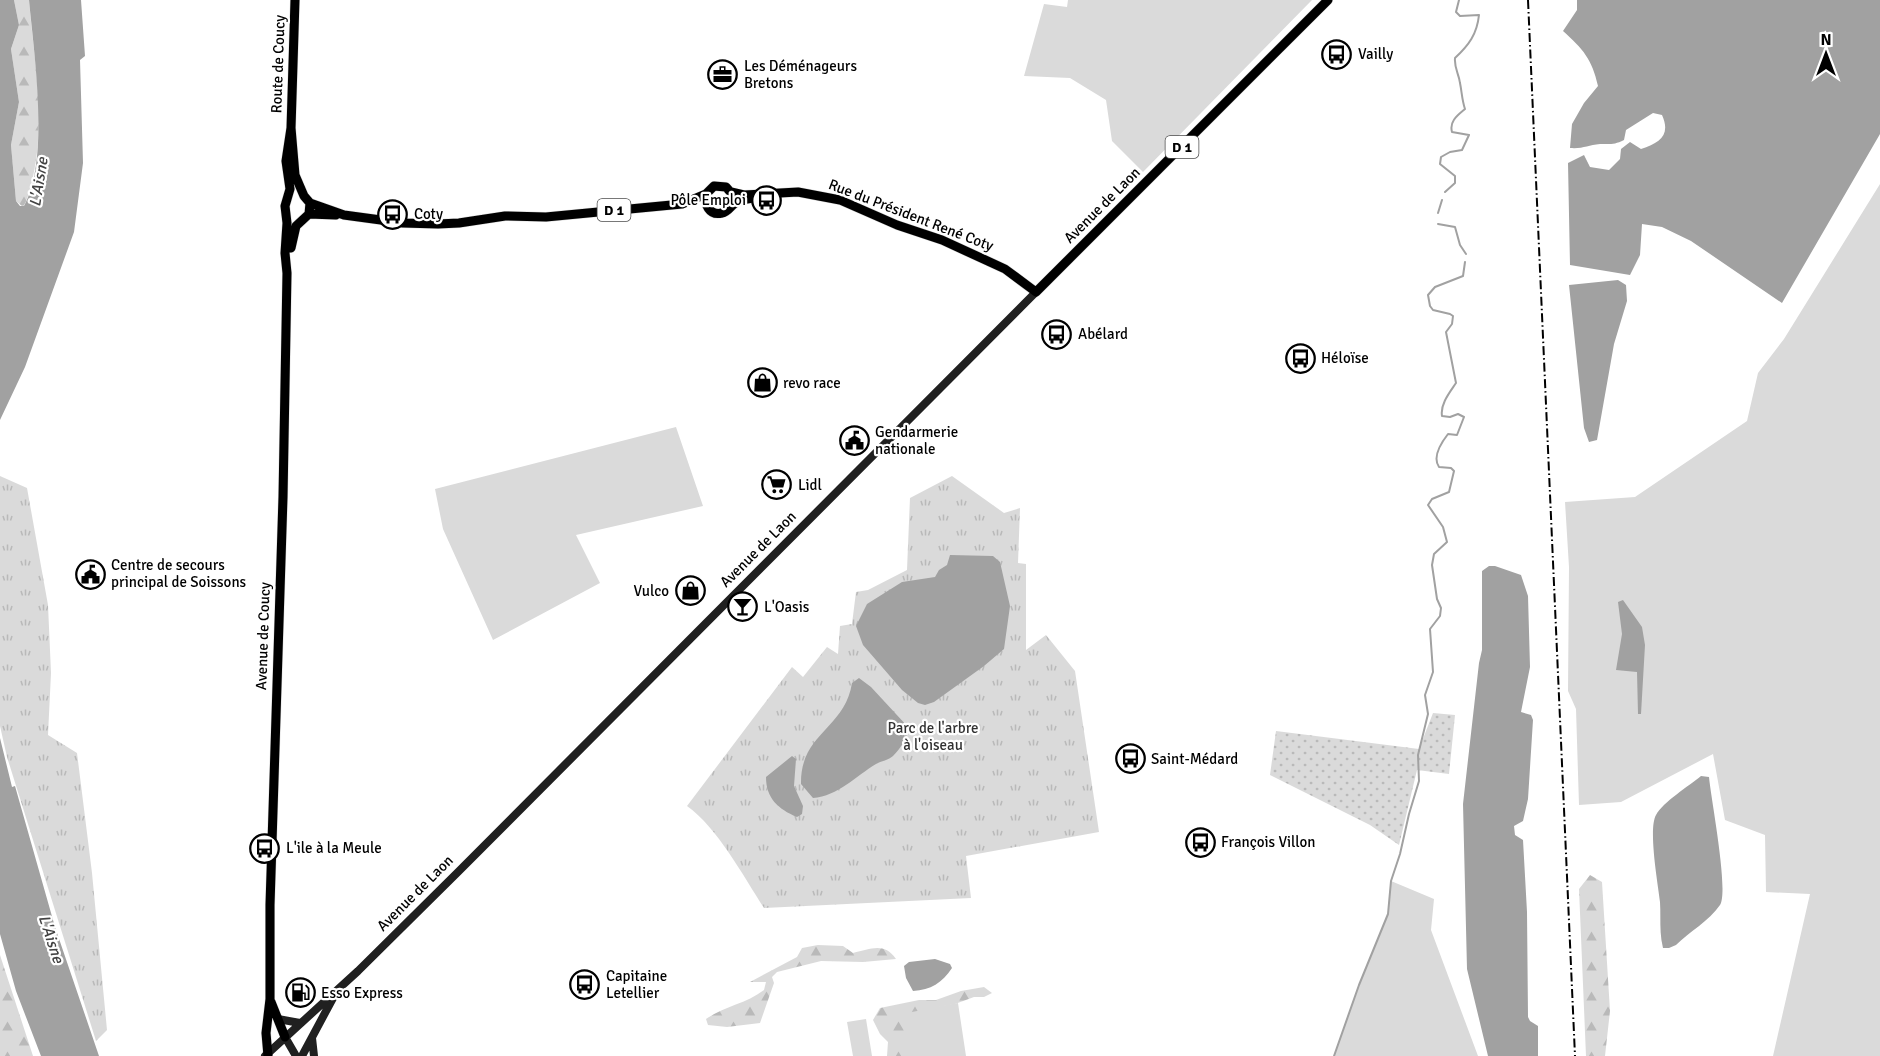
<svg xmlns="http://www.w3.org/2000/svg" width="1880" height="1056" font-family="Signika,sans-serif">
  <defs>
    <pattern id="forest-firs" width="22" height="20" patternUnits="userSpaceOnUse" patternTransform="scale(1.5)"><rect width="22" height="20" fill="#dadada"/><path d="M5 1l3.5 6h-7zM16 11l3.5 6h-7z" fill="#b9b9b9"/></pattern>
    <pattern id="park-tufts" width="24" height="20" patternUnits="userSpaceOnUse" patternTransform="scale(1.5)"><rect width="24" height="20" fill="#dadada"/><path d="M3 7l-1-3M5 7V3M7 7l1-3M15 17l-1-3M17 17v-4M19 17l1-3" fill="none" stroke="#b9b9b9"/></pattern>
    <pattern id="garden-dots" width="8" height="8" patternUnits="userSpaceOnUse" patternTransform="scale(1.5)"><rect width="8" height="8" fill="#dadada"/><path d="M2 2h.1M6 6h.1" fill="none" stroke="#b9b9b9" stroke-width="1.8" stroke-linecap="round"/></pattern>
  </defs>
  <rect width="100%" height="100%" fill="#fff"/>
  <path fill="#dadada" d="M1068,0h244l-169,172 -31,-31 -6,-41 -36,-22 -46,-2 20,-72 23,3z
    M1880,184v872h-107l37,-162 -44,-2 -1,-57 -40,-15 -12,-66 -92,48 -42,3 -3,-96 -8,-18 1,-124 -4,-65 70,-5 112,-76 11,-48 26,-34z
    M676,427l27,79 -127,29 24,48 -107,57 -50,-111 -8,-40z
    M1391,881l43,18 -3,31 47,126h-144l25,-71 29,-71z
    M958,1003l8,53h-68l-5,-42z
    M866,1019l6,37h-19l-6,-34z"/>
  <path fill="url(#forest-firs)" d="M14,0h15c5,61 18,125 2,185 -2,8 -4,16 -8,22l-7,-6 -5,-56 8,-43 -8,-53 8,-24z
    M1590,875l12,7 8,129 -5,45h-19l-7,-167z
    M818,945l25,1 10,7c18,-4 31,-11 43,6l-33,3 -42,-1 -44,11 -5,5 2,6 -14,40 -33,4 -19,-2 -2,-6c18,-13 40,-15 58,-29l2,-8h-16l47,-25 5,-9z
    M0,955l33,101h-33z
    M984,987l8,6 -8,4h-10l-19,7 -54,10 8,35v7h-22l1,-14 -8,-8 -7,-14 7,-12 39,-8h17l25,-9z"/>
  <path fill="url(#park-tufts)" d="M0,476l27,12 21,117 3,68 -3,62 29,18 15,120 15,157 -11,11 -89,-284 -7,-31z
    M952,476l52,37 16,-5 -2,55 8,1v86l20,-15 29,36 24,161 -133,24 5,42 -207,10c-20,-31 -47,-81 -77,-102l105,-139 11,10 24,-30 11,7 2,-28 12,-2 4,-32 12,-2 39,-20 3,-72z"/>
  <path fill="url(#garden-dots)" d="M1433,713l22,2 -6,59 -32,-4 -18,75 -29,-20 -100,-50 6,-44 143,18z"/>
  <path fill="#a1a1a1" d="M0,0h14l5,25 -8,24 8,53 -8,43 5,56 4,5h4c26,-47 10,-152 5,-206h52l4,56 -5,4 3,103 -9,69 -49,135 -25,53z
    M1577,0h303v134l-98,169 -91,-62 -29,-14 -20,-3 -2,31 -10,20 -60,-10 -2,-102 16,-8 6,12 19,3 11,-11 1,-10 9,-7 11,7c19,-6 30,-14 21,-34l-9,-2 -27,17 -2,10c-10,5 -14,4 -24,4 -12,1 -17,5 -30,4l2,-24 12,-21 14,-17c-6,-27 -15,-37 -35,-55l14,-21z
    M1618,280l8,5 1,16 -13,43 -17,96 -8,2 -5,-14 -15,-143z
    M950,555l43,1 7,6 10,44 -6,43 -20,17 -50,36 -9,3 -7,-2 -16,-13 -39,-45 -7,-19 11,-22 35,-22 33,-5 4,-7 8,-5z
    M1489,566h6l26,9 7,21 2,71 -9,45 10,3 2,5 -5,79 -5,22 -9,5 1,9 8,5 4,72 1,105 2,4 8,5v30h-50l-21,-87 -4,-165 16,-141 3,-13v-79z
    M1623,600l19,27 3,18 -4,69h-3l-1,-42 -21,-2 6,-36 -4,-32z
    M859,678l12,9 37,40c1,9 -8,22 -15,29 -4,4 -12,5 -17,8 -20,12 -38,32 -63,34l-12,-14c-1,-51 44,-55 51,-101z
    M0,738l12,49 3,-1 40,141 44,129h-58l-25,-65 -16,-57z
    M792,756l4,3 -2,27 9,20 -1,8 -5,3c-19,-8 -31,-19 -31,-40z
    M1701,776l8,1c2,22 20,114 11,128 -11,16 -31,27 -44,40l-7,3h-6c-4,-16 -2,-31 -3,-46 -2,-18 -12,-73 -4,-87 7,-13 33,-29 45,-39z
    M935,959l15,5 2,4c-10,15 -21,22 -39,23l-7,-13 -2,-12 5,-4z"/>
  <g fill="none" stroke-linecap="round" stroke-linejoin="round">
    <path stroke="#a1a1a1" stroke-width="2" d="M1445,192l10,-9v-7l-15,-12 1,-7 9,-5 12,-2 7,-15 -17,-3c-3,-11 6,-17 13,-23 -3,-9 -3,-16 -5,-26 -1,-9 -6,-15 -5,-25 14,-13 22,-24 24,-43l-19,1 -4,-4 3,-12
      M1438,213l4,-13
      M1438,224l17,3 5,18 6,9
      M1334,1056l25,-71 29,-71 3,-33 9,-27 9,-40 10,-33 -1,-26 10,-41 -3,-19 8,-23 -3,-43 10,-13 1,-8 -4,-9 -5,-34 2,-11 13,-12 -4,-15 -15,-22 4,-6 17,-7 5,-21 -3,-3 -12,-1c-7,-10 2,-24 9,-33l9,1 7,-18 -6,-3 -8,3 -8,-1c-2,-12 8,-24 14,-33l-10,-51 6,-8 1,-8 -3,-2 -17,-4 -3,-4 -2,-11 7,-8 28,-11 2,-14"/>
    <defs>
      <path id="primary" d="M295,0l-4,128 4,47 9,21 6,7 -1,11
        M731,192l13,3 54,-3 42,8 57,25 45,15 63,29 31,23 292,-292
        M310,203l34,12 59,8 35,1 21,-1 46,-7 41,1 136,-13 24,-10
        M732,205l1,-10 -7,-8 -12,-1 -8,8c-2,10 3,22 16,19 6,-1 7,-5 12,-9 5,-4 12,-5 19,-6
        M291,248l5,-22 13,-12 27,1
        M271,1002l14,35
        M268,1056l-2,-23 4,-34v-94l13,-408 4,-224 -2,-20 2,-30 -2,-17 5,-17 -4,-28 5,-33"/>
    </defs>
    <use href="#primary" stroke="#dbdbdb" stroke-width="10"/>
    <path stroke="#202020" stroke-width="8" d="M278,1019l22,4
      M285,1037l11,19
      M312,1038l2,18
      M265,1056l93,-85 100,-99 578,-580
      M302,1056l31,-58"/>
    <use href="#primary" stroke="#000" stroke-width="9"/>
    <path stroke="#000" stroke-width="2" stroke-dasharray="9 3 1.5 3" stroke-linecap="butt" d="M1528,0l47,1056"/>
  </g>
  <defs>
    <symbol id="bus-ring" viewBox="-11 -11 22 22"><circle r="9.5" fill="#fff" stroke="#000" stroke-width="1.5"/><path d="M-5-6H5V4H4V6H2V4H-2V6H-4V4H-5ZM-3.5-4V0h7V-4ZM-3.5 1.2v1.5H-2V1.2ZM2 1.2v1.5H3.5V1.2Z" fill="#000"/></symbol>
    <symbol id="office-ring" viewBox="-11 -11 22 22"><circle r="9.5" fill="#fff" stroke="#000" stroke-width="1.5"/><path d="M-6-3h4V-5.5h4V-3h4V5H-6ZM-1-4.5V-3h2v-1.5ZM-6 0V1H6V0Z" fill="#000"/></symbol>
    <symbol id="shop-ring" viewBox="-11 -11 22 22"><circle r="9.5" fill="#fff" stroke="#000" stroke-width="1.5"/><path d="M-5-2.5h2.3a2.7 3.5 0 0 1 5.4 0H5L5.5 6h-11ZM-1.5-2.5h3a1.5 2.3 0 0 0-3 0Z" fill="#000"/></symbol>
    <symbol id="civic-ring" viewBox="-11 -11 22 22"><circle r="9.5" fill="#fff" stroke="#000" stroke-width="1.5"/><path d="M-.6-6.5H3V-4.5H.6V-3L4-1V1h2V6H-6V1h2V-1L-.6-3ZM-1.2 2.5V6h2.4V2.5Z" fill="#000"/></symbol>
    <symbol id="supermarket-ring" viewBox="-11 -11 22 22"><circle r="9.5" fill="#fff" stroke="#000" stroke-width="1.5"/><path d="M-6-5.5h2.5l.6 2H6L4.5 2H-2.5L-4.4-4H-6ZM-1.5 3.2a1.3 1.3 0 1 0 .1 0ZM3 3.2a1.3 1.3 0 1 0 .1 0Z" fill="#000"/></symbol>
    <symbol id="bar-ring" viewBox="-11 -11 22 22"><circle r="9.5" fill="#fff" stroke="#000" stroke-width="1.5"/><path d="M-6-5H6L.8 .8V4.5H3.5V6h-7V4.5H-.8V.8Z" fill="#000"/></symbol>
    <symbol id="fuel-ring" viewBox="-11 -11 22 22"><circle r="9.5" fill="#fff" stroke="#000" stroke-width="1.5"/><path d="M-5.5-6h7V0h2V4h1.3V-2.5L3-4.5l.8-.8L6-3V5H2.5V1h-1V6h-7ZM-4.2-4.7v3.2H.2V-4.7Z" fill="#000"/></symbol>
  </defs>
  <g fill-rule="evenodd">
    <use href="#bus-ring" x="1320" y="38" width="33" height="33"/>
    <use href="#office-ring" x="706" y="58" width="33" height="33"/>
    <use href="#bus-ring" x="750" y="184" width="33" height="33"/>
    <use href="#bus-ring" x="376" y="198" width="33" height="33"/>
    <use href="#bus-ring" x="1040" y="318" width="33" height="33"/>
    <use href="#bus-ring" x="1284" y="342" width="33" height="33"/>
    <use href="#shop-ring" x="746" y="366" width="33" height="33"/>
    <use href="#civic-ring" x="838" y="424" width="33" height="33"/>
    <use href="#supermarket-ring" x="760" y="468" width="33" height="33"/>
    <use href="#civic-ring" x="74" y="558" width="33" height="33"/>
    <use href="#shop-ring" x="674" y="574" width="33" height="33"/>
    <use href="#bar-ring" x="726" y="590" width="33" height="33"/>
    <use href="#bus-ring" x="1114" y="742" width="33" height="33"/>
    <use href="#bus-ring" x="1184" y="826" width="33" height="33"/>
    <use href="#bus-ring" x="248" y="832" width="33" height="33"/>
    <use href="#bus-ring" x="568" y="968" width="33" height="33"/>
    <use href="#fuel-ring" x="284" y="976" width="33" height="33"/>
  </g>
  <g text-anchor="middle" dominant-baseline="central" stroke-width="4.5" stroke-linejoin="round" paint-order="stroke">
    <g fill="#fff" stroke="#4c4c4c" stroke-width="1.5">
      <rect x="1165.5" y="136" width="33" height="22" rx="4.5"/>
      <rect x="597.5" y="199" width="33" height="22" rx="4.5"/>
    </g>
    <g font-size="14" font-weight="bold" fill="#000">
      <text x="1182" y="147">D 1</text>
      <text x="614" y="210">D 1</text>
    </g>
    <g font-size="15" fill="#000" stroke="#fff" text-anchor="start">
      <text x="1358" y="54">Vailly</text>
      <text x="744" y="66">Les Déménageurs<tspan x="744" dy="17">Bretons</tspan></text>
      <text x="746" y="200" text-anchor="end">Pôle Emploi</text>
      <text x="414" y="214">Coty</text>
      <text x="1078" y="334">Abélard</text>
      <text x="1321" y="358">Héloïse</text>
      <text x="783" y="383">revo race</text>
      <text x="875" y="432">Gendarmerie<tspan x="875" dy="17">nationale</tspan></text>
      <text x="798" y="485">Lidl</text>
      <text x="111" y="565">Centre de secours<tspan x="111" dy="17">principal de Soissons</tspan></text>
      <text x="669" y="591" text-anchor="end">Vulco</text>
      <text x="764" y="607">L'Oasis</text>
      <text x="1151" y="759">Saint-Médard</text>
      <text x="1221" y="842">François Villon</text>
      <text x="286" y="848">L'ile à la Meule</text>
      <text x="606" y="976">Capitaine<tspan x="606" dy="17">Letellier</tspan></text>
      <text x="321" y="993">Esso Express</text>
    </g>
    <g font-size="15" fill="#000" stroke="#fff">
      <text transform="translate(278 64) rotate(-88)">Route de Coucy</text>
      <text transform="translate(1102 205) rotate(-45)">Avenue de Laon</text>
      <text transform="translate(911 215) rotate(21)">Rue du Président René Coty</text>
      <text transform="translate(758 549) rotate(-45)">Avenue de Laon</text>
      <text transform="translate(263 636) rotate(-88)">Avenue de Coucy</text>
      <text transform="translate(415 893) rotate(-45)">Avenue de Laon</text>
    </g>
    <g font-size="15" fill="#313131" stroke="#fff">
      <text x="933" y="728">Parc de l'arbre<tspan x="933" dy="17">à l'oiseau</tspan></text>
    </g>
    <g font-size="16" font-style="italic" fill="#424242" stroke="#fff">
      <text transform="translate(39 182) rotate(-81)">L'Aisne</text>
      <text transform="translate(51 939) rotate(72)">L'Aisne</text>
    </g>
  </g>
  <g transform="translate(1826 54)" stroke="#ffffff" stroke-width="4.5" paint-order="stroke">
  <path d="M0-4.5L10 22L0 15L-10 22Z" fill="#000000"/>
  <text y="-9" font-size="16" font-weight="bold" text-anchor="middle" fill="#000000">N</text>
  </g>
</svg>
